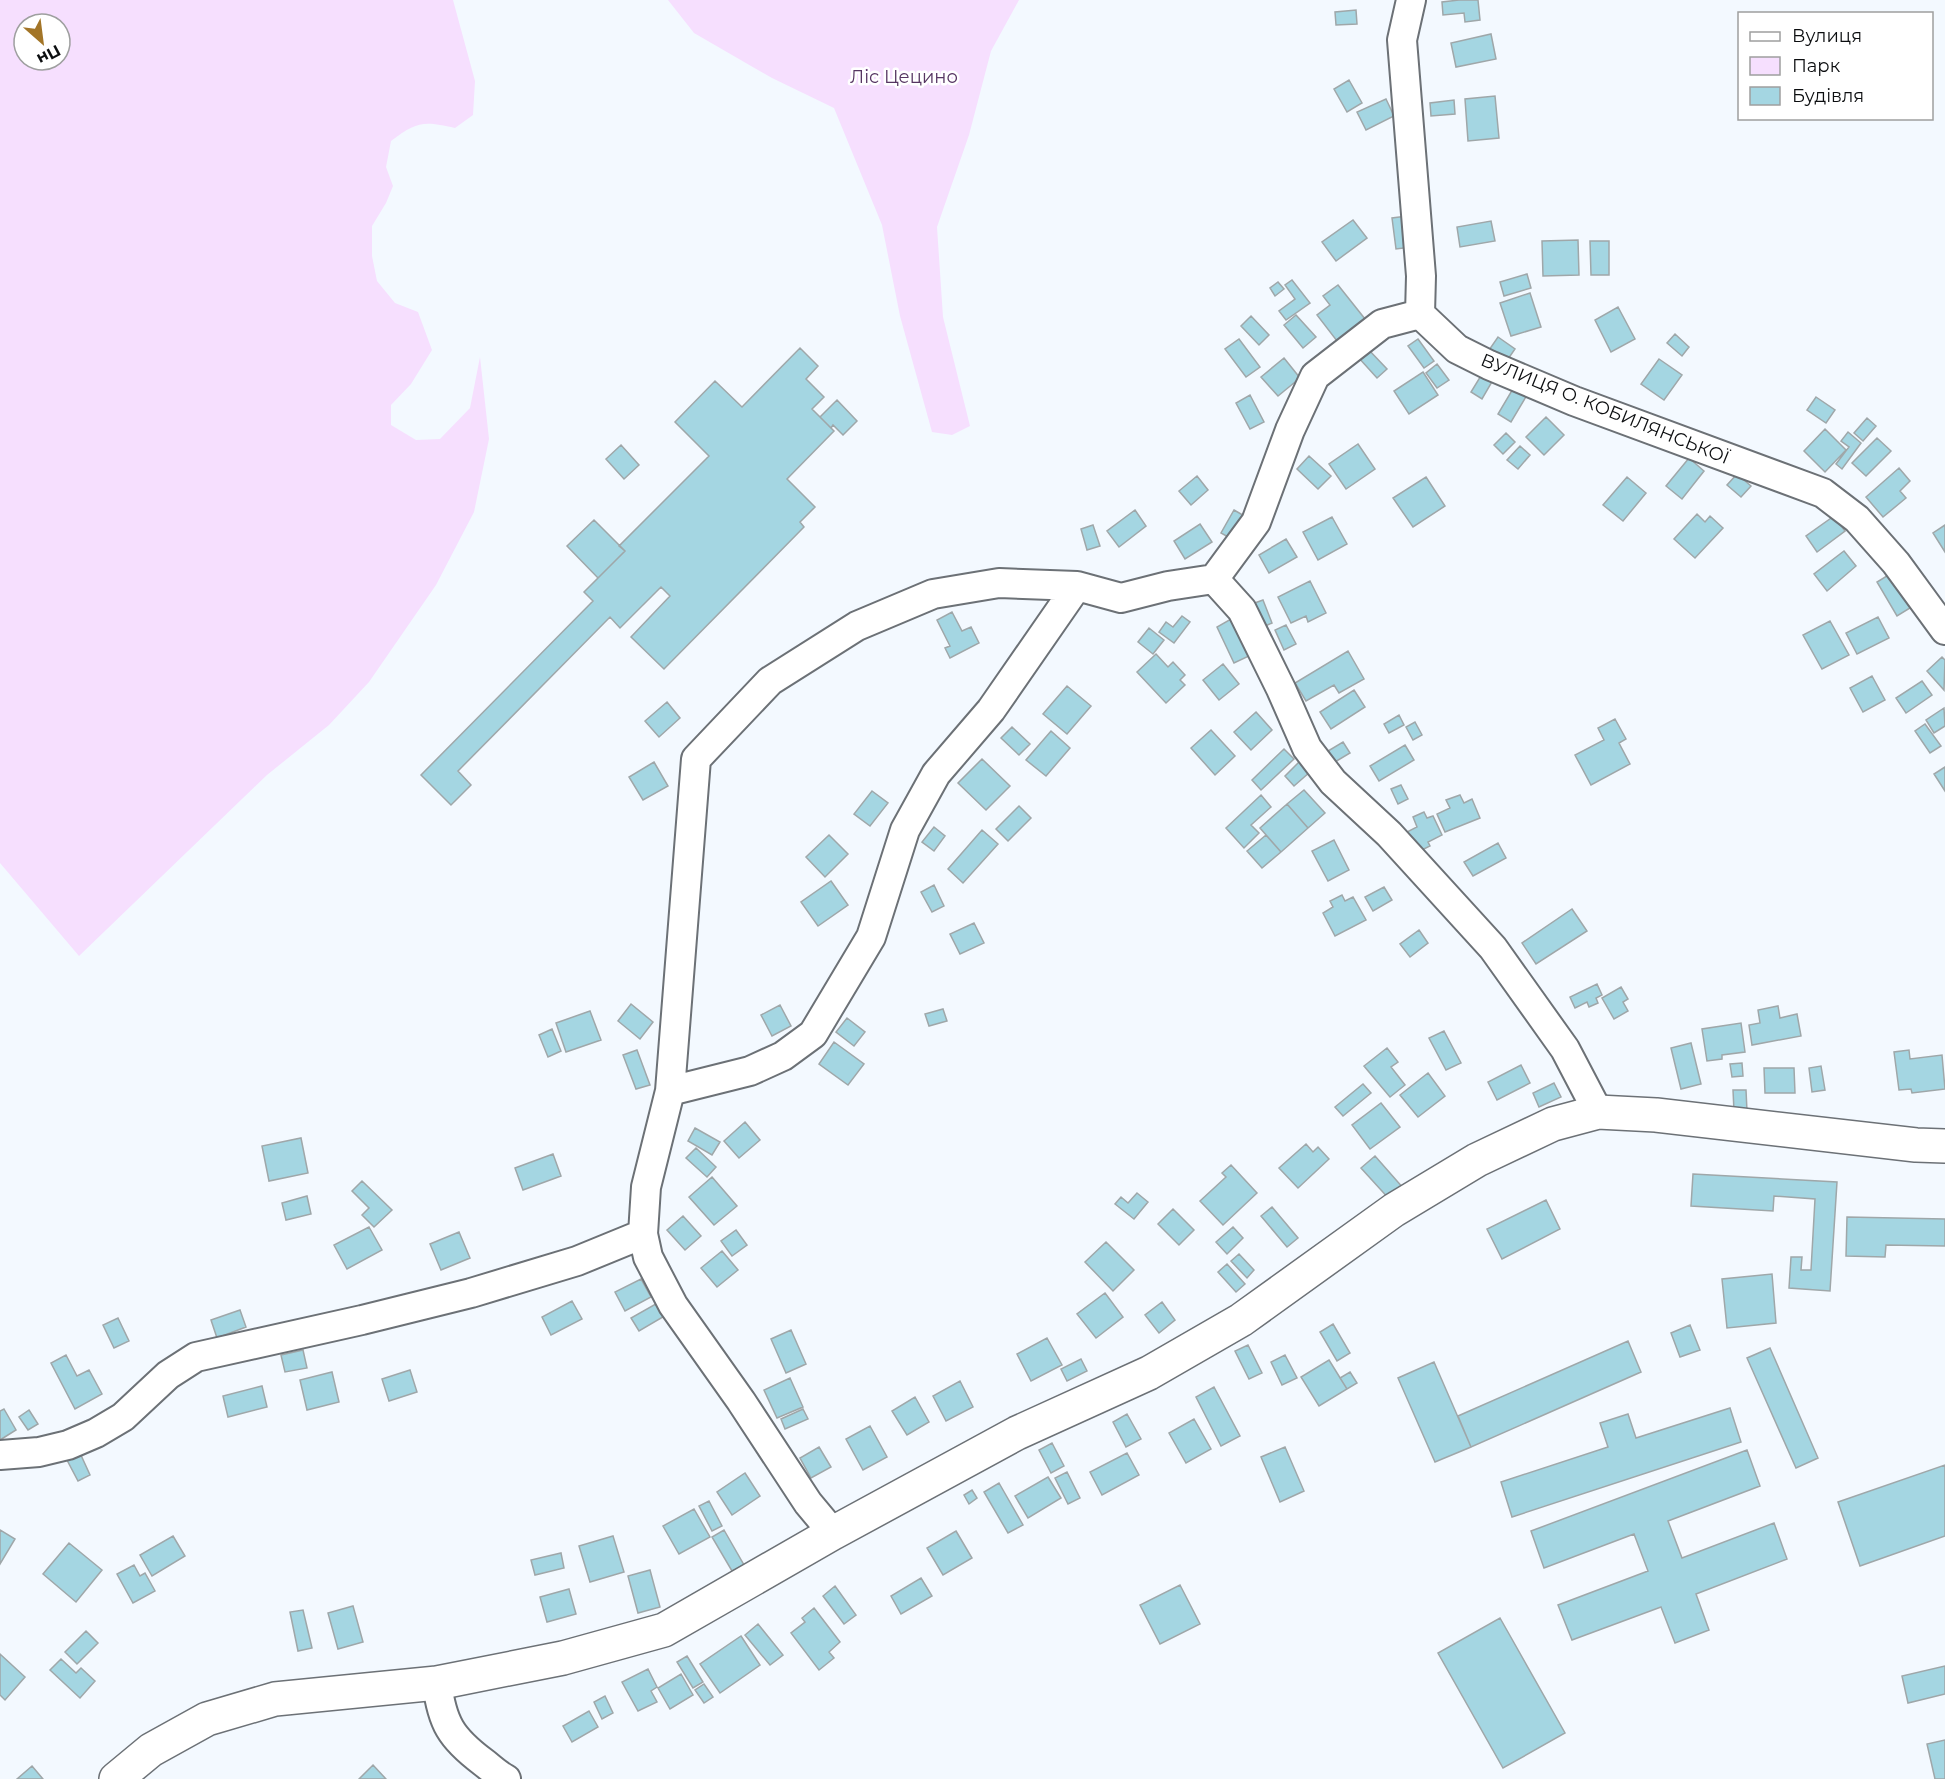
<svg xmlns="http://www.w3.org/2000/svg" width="1945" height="1779" font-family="Montserrat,sans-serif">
  <rect width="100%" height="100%" fill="#f3f9ff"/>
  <path fill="#f6dffe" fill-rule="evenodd" d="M0,0h453l22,81 -2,34 -18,13c-31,-7 -38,-7 -64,13l-5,26 7,19 -7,17 -14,23v30l5,25 18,22 23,9 14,38 -21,34 -20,21v20l25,15 24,-1 30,-31 10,-51 9,82 -15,73 -38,73 -67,97 -40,43 -62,50 -188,181 -79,-93zM24,24h36v36h-36z
    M668,0h351l-28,51 -22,84 -32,92 6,90 27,109 -18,9 -20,-3 -32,-116 -18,-91 -48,-117 -62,-30 -78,-45z"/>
  <path fill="#a4d6e2" stroke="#9fa7a9" stroke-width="1.5" d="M1459,0h19l2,20 -15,2 -1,-9 -21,2 -1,-13z
    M1356,10l1,14 -21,1 -1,-13z
    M1491,34l5,25 -40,8 -5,-24z
    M1349,80l13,23 -15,9 -13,-23z
    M1495,96l4,42 -31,3 -3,-42z
    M1386,99l8,17 -28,14 -9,-18z
    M1454,100l1,14 -24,2 -1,-13z
    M1407,216l4,31 -15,2 -4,-31z
    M1353,220l14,18 -31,23 -14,-19z
    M1491,221l4,20 -35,6 -3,-20z
    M1578,240l1,35 -36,1 -1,-35z
    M1590,241h19v34h-18z
    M1527,274l4,14 -27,8 -4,-14z
    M1292,280l18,23 -24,17 -7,-9 16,-12 -10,-14z
    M1278,282l6,7 -9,7 -5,-8z
    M1338,285l27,34 -28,22 -20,-26 13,-10 -7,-9z
    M1530,293l11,34 -30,9 -11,-33z
    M1618,307l17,32 -24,13 -16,-32z
    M1296,315l20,22 -13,11 -19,-23z
    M1251,316l18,19 -10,10 -18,-19z
    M1675,334l14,13 -7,9 -15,-13z
    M1498,337l17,12 -9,13 -17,-12z
    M1239,339l21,28 -14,10 -21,-28z
    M1418,339l16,22 -10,7 -16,-22z
    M800,348l18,18 -12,13 18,18 -12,12 22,22 -47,48 28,28 -15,15 4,5 -140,142 -33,-32 39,-41 -9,-9 -41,41 -10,-11 -152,154 13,14 -20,20 -30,-30 172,-174 -9,-9 41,-41 -6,-5 90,-90 -34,-34 40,-41 27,26z
    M1367,348l20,21 -10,9 -19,-21z
    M1284,358l16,20 -22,18 -17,-19z
    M1659,359l23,16 -18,25 -23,-16z
    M1437,364l12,16 -12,8 -11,-15z
    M1423,372l15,23 -29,19 -15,-23z
    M1482,374l11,6 -11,19 -11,-7z
    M1514,387l13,8 -16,27 -13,-8z
    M1250,395l14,27 -14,7 -14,-26z
    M1816,397l19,13 -9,13 -19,-13z
    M837,400l20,21 -14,14 -10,-10 -2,3 -11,-11z
    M1546,417l18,18 -20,20 -18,-18z
    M1867,418l9,8 -13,15 -9,-8z
    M1825,429l21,21 -21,22 -21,-21z
    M1848,432l13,11 -19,26 -6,-5 13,-17 -8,-6z
    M1506,433l9,9 -12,12 -9,-9z
    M1877,438l14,13 -25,25 -14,-13z
    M1358,444l17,25 -29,20 -17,-25z
    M621,445l18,20 -15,14 -18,-20z
    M1520,446l10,9 -12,14 -11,-9z
    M1309,456l22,20 -13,13 -21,-20z
    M1689,458l15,13 -22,28 -16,-13z
    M1899,468l11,13 -10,10 6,7 -23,19 -17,-20z
    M1737,474l14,12 -10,11 -14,-12z
    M1197,476l11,14 -17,15 -12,-14z
    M1426,477l19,29 -32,21 -20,-29z
    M1627,477l19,16 -23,28 -20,-16z
    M1135,510l11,16 -27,21 -12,-16z
    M1234,510l14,8 -13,23 -14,-8z
    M1697,514l8,8 5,-6 13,12 -28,30 -21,-19z
    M1834,516l11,15 -28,21 -11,-16z
    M1332,517l15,27 -29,16 -15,-28z
    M594,520l31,31 -27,27 -31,-32z
    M1200,524l12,18 -27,17 -11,-18z
    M1093,525l7,21 -13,4 -6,-21z
    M1945,525v27l-12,-19z
    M1286,539l11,18 -28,16 -10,-18z
    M1844,551l12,15 -29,25 -13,-17z
    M1890,574l20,34 -13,8 -20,-34z
    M1310,581l16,32 -18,9 -2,-6 -15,7 -13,-26z
    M1263,600l9,23 -11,5 -9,-24z
    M952,612l10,19 9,-4 8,16 -29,15 -5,-10 5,-2 -13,-26z
    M1182,616l8,6 -16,21 -15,-11 7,-10 7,5z
    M1878,617l11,21 -32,16 -11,-21z
    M1231,619l18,37 -15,7 -17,-36z
    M1830,621l19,34 -27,14 -19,-34z
    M1286,625l10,19 -12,6 -9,-20z
    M1149,628l15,12 -11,14 -15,-12z
    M1348,651l16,28 -25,14 -5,-8 -28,16 -11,-18z
    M1156,654l12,13 5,-5 12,13 -5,5 5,5 -19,18 -29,-31z
    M1942,657l3,3 -1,30 -17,-19z
    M1223,664l16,20 -20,16 -16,-20z
    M1872,676l13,24 -22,12 -13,-24z
    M1922,681l10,14 -26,18 -10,-15z
    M1067,686l24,20 -24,28 -24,-20z
    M1354,690l11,17 -34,22 -11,-17z
    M667,702l13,16 -21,19 -14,-16z
    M1944,708l1,18 -11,7 -8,-13z
    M1256,712l16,18 -21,20 -17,-18z
    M1399,715l5,10 -15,8 -5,-9z
    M1615,719l11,20 -7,4 11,21 -39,21 -16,-30 29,-15 -6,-12z
    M1415,722l7,13 -9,5 -7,-13z
    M1925,724l16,22 -11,7 -15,-22z
    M1012,727l18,17 -11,11 -18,-17z
    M1211,730l24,26 -20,19 -24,-27z
    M1051,731l19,17 -24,28 -20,-16z
    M1343,742l7,11 -15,9 -7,-11z
    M1405,745l9,15 -35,21 -9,-15z
    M1284,749l10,10 -33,31 -9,-10z
    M982,759l28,27 -24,24 -28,-27z
    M1300,761l10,11 -16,14 -9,-10z
    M654,762l14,24 -25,14 -14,-23z
    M1945,767v24l-11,-17z
    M1401,785l7,14 -10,5 -7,-15z
    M1304,790l21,23 -17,15 -21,-24z
    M872,791l16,12 -18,23 -16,-12z
    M1261,795l10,12 -20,18 8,8 -15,15 -18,-20z
    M1460,795l4,8 8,-4 8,19 -35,14 -8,-18 13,-6 -4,-8z
    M1287,804l21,24 -27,24 -21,-24z
    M1019,806l12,12 -23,23 -12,-12z
    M1424,812l3,6 6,-2 9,19 -14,7 2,4 -16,8 -11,-20 14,-7 -4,-10z
    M934,827l11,9 -11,15 -12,-9z
    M982,830l16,14 -35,39 -15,-14z
    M829,835l19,19 -23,23 -19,-20z
    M1266,835l15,17 -19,16 -15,-17z
    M1334,840l15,30 -21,11 -16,-30z
    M1498,843l8,15 -33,18 -9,-14z
    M831,881l17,24 -30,21 -17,-24z
    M934,885l10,21 -12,6 -11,-20z
    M1384,887l8,13 -19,11 -8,-14z
    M1342,895l3,6 8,-4 13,23 -31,16 -12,-23 10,-6 -3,-6z
    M1572,909l15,22 -51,33 -14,-21z
    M974,923l10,20 -24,11 -10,-20z
    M1419,930l9,13 -18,14 -10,-13z
    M1597,984l5,11 -6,3 2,5 -9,4 -2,-5 -12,6 -5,-11z
    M1621,987l7,12 -5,3 5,9 -14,8 -12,-21z
    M631,1004l22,18 -13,17 -22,-18z
    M780,1005l11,21 -19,10 -11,-21z
    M1778,1006l2,12 17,-4 4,22 -49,9 -3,-20 11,-2 -2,-13z
    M943,1009l4,12 -18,5 -4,-12z
    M590,1011l11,29 -35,12 -10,-29z
    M847,1018l18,14 -11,14 -18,-14z
    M1741,1023l4,29 -23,3v4l-15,2 -5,-32z
    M552,1029l9,22 -13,6 -9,-22z
    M1444,1031l17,32 -15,7 -17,-32z
    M834,1042l30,22 -16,21 -29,-21z
    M1691,1043l10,41 -20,5 -10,-41z
    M1387,1048l11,14 -7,5 14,18 -15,12 -26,-31z
    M637,1050l13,35 -14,4 -13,-34z
    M1909,1050l1,9 32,-4 3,34 -33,4 -1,-4 -12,1 -5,-38z
    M1742,1063l1,13 -11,1 -2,-13z
    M1521,1065l9,18 -33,17 -9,-18z
    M1821,1066l4,24 -13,2 -3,-24z
    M1764,1068h30l1,25h-30z
    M1428,1073l17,23 -27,21 -18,-22z
    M1554,1083l7,14 -22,10 -6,-14z
    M1363,1084l8,9 -28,23 -8,-9z
    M1733,1090h13l1,21h-13z
    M1381,1103l19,24 -30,22 -18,-24z
    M745,1122l15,18 -21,18 -15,-17z
    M695,1128l25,14 -8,13 -24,-14z
    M301,1138l7,35 -39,8 -7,-35z
    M1306,1144l7,8 5,-5 11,12 -31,29 -19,-20z
    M696,1148l20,19 -9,10 -21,-19z
    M553,1154l8,22 -38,14 -8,-22z
    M1375,1156l29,33 -13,12 -30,-33z
    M1231,1165l26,28 -34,32 -23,-24 26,-24 -4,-4z
    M1693,1174l144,8 -7,109 -41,-3 2,-31h11l-1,13h10l4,-71 -41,-3 -1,15 -82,-5z
    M712,1177l25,29 -23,19 -25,-28z
    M362,1181l30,29 -18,17 -12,-12 7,-7 -17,-17z
    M1137,1193l11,9 -14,17 -19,-15 6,-7 7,6z
    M307,1196l4,18 -25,6 -4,-17z
    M1546,1200l14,29 -58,30 -15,-30z
    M1272,1207l26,31 -11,9 -26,-31z
    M1173,1209l21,21 -15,15 -21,-21z
    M683,1216l18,20 -16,14 -18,-20z
    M1847,1217l98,2v27l-59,-1 -1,12 -39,-1z
    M369,1227l13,23 -35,19 -13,-24z
    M1233,1227l10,11 -16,16 -11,-12z
    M736,1230l11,15 -15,11 -11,-15z
    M459,1232l11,26 -29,12 -11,-26z
    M1106,1242l28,28 -21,21 -28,-29z
    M722,1251l16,19 -21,17 -16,-19z
    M1239,1254l15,16 -7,8 -16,-17z
    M1227,1264l18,20 -9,8 -18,-20z
    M1772,1274l4,49 -49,5 -5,-49z
    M641,1279l10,18 -26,14 -10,-19z
    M1105,1293l18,24 -27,21 -19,-24z
    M572,1301l10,18 -31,16 -9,-18z
    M661,1301l7,13 -29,17 -8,-13z
    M1162,1302l13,18 -16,13 -14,-18z
    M240,1310l6,17 -29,11 -6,-18z
    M118,1318l11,23 -15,7 -11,-23z
    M1333,1324l17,29 -13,8 -17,-29z
    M1690,1325l10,25 -20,7 -9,-24z
    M791,1330l15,34 -20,9 -15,-34z
    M1047,1338l15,27 -31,16 -14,-27z
    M1628,1341l13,31 -170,75 -13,-31z
    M1248,1345l14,28 -13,6 -14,-28z
    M1770,1348l48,110 -22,10 -49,-110z
    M303,1350l4,18 -22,4 -4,-17z
    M66,1355l11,21 12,-6 13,24 -27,15 -24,-46z
    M1285,1355l12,23 -15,7 -11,-23z
    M1081,1359l6,12 -20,10 -6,-12z
    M1329,1360l18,29 -28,17 -18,-29z
    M1434,1362l37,85 -36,15 -37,-84z
    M410,1370l7,22 -28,9 -7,-22z
    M332,1372l7,30 -32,8 -7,-30z
    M1350,1372l7,11 -10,6 -7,-11z
    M790,1378l13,29 -26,11 -13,-28z
    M960,1381l13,26 -27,14 -13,-25z
    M262,1386l5,21 -39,10 -5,-21z
    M1214,1387l26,49 -19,10 -25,-49z
    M915,1397l14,25 -22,13 -15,-24z
    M1730,1408l11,34 -229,75 -11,-35 107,-35 -8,-24 28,-9 8,24z
    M4,1409l12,21 -16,10v-29z
    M803,1409l5,10 -23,10 -4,-10z
    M29,1410l9,14 -10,6 -9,-13z
    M1127,1414l14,25 -15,8 -13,-25z
    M1194,1419l17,30 -25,14 -17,-30z
    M870,1426l17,31 -24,13 -17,-31z
    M1052,1443l12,23 -13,7 -12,-23z
    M819,1447l12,20 -20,11 -11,-20z
    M1285,1447l19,44 -24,11 -19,-45z
    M1747,1450l13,36 -92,35 14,37 92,-35 13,36 -91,35 13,36 -34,13 -14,-36 -89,33 -14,-35 90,-34 -14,-37 -90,34 -13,-37z
    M80,1453l10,22 -12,6 -11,-21z
    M1127,1453l12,22 -37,20 -12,-23z
    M1945,1465v71l-85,30 -22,-64z
    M1067,1472l13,26 -12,6 -13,-26z
    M745,1473l15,23 -28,19 -15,-23z
    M1048,1477l13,21 -33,20 -13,-22z
    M999,1483l24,42 -15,8 -24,-41z
    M972,1490l5,8 -8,6 -5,-9z
    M709,1501l13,25 -10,5 -13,-25z
    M694,1509l16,28 -31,17 -16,-28z
    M0,1530l15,9 -15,25z
    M724,1530l20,35 -12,6 -20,-34z
    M956,1531l16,27 -29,17 -16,-27z
    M173,1536l12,20 -33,20 -12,-21z
    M613,1536l11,36 -34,10 -11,-36z
    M69,1543l33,27 -26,32 -33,-28z
    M561,1553l3,15 -29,7 -4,-15z
    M134,1565l6,11 5,-3 10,18 -22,12 -16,-29z
    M650,1570l10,37 -22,6 -10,-37z
    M921,1578l11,18 -31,18 -10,-18z
    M1180,1585l20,39 -40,20 -20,-39z
    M835,1586l21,29 -12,9 -21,-28z
    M569,1589l7,25 -29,8 -7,-25z
    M353,1606l10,36 -25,7 -10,-36z
    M814,1608l26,34 -11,10 5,6 -15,12 -28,-37 14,-11 -3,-4z
    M303,1610l9,38 -14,3 -8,-39z
    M1500,1618l65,115 -62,35 -65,-115z
    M758,1624l25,31 -13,10 -25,-30z
    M86,1631l12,12 -21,21 -12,-12z
    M741,1636l19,29 -40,28 -20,-29z
    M0,1654l25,23 -20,23 -5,-5z
    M687,1656l16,26 -10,6 -16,-26z
    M61,1659l15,14 5,-5 14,13 -15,17 -30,-28z
    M1945,1666v28l-37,9 -6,-27z
    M648,1669l9,18 -6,4 6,11 -19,9 -16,-29z
    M681,1674l12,21 -23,14 -12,-21z
    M704,1684l9,13 -9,6 -9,-13z
    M605,1696l8,17 -11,6 -8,-17z
    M589,1711l9,16 -26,15 -9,-16z
    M1945,1740v39h-10l-8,-35z
    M373,1765l13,14h-27z
    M32,1766l11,13h-26z"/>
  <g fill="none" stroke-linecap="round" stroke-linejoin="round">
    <defs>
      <path id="minor" d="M1411,0l-9,40 19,236 -1,38 37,35 32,16 85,36 249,92 34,26 39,44 49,67
        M1214,579l28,31 39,79 26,59 26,34 56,52 104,114 72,101 33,63
        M670,1091l80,-20 33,-15 30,-22 58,-97 34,-107 31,-56 55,-64 86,-124
        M0,1455l39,-3 29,-7 28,-12 27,-16 45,-42 28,-18 166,-37 109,-27 106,-32 66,-27
        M833,1533l-25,-30 -67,-102 -68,-96 -25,-48 -5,-23 3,-47 24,-96 26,-332 74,-78 87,-55 76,-32 66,-11 78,3 44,12 47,-12 46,-7 42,-57 34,-92 25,-54 67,-52 38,-10
        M437,1683c5,40 14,55 46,79 8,6 15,13 23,17"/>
      <path id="major" d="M116,1779l35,-29 56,-31 68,-20 162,-16 126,-25 101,-28 169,-97 184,-100 132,-60 92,-53 153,-110 83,-50 76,-36 45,-12 58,3 260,30 29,1"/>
    </defs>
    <use href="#minor" stroke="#6c7176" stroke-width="32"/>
    <use href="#major" stroke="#6c7176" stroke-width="36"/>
    <use href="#minor" stroke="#fff" stroke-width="28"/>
    <use href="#major" stroke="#fff" stroke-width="33"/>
  </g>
  <g text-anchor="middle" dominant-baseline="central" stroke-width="5" stroke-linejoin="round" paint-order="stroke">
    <g font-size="18" fill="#563562" stroke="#fff">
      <text x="904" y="77">Ліс Цецино</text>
    </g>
    <g font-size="18" fill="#0c0e10" stroke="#fff">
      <text transform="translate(1605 409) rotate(22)">ВУЛИЦЯ О. КОБИЛЯНСЬКОЇ</text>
    </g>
  </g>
  <rect x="1738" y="12" width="195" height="108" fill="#ffffff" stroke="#9e9f9f" stroke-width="1.5"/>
  <rect x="1750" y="32" width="30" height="9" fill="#ffffff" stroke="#9e9f9f" stroke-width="1.5"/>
  <text x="1792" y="42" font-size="18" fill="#0c0e10">Вулиця</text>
  <rect x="1750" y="57" width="30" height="18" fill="#f6dffe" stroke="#9e9f9f" stroke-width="1.5"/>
  <text x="1792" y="72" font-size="18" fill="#0c0e10">Парк</text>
  <rect x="1750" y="87" width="30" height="18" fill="#a4d6e2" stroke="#9e9f9f" stroke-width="1.5"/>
  <text x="1792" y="102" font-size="18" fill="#0c0e10">Будівля</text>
  <g transform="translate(42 42) rotate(152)"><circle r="28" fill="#ffffff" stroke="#9e9f9f" stroke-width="1.5"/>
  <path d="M0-4.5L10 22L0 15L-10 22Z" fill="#a37527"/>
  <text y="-9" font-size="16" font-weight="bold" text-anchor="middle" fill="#0c0e10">Пн</text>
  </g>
</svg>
